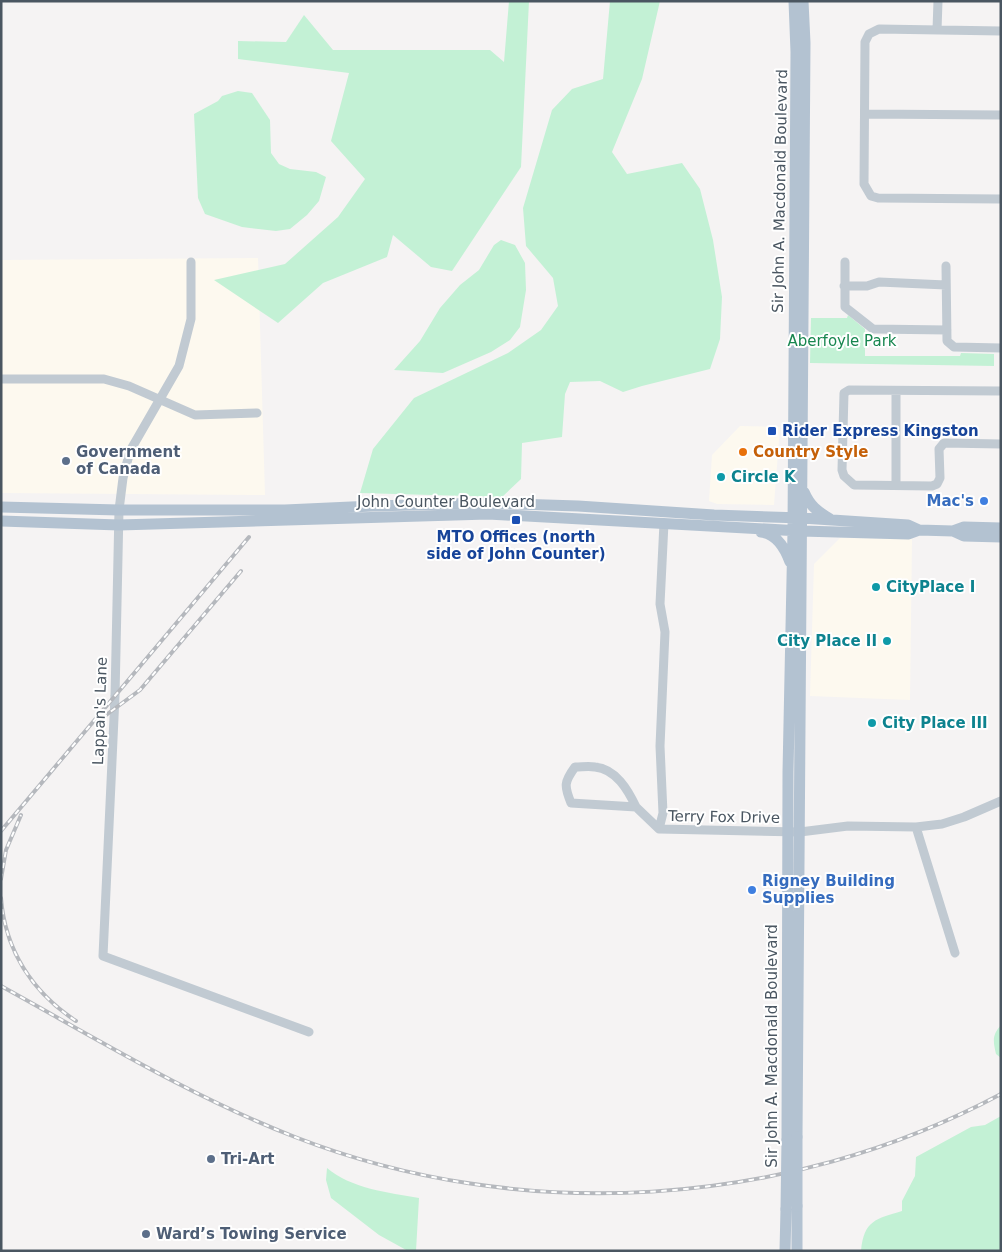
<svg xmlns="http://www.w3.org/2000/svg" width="1002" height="1252" font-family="'DejaVu Sans',sans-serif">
  <rect width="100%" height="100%" fill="#f5f3f3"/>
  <path fill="#fdf9ef" d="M258,258l7,237 -264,-2v-233z
    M740,426l40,1 -6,78 -57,-1 -8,-3 3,-46z
    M840,538l72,1 -2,161 -100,-4 4,-132z"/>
  <path fill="#c3f1d5" d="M509,1h20l-8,166 -69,104 -21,-4 -38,-32 -6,22 -64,26 -45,40 -64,-43 71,-16 53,-47 27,-38 -34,-38 18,-68 -111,-14v-18l48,1 18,-27 29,35h157l14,12z
    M610,1h50l-18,78 -30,73 15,22 55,-11 18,26 13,51 9,57 -2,42 -10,30 -68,17 -19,6 -23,-11 -30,1 -5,12 -3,43 -40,6 -1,36 -19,18 -142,-4 13,-44 41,-51 94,-45 33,-23 17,-24 -5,-28 -27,-32 -3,-38 29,-98 20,-21 31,-10z
    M238,91l14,2 18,27 1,33 8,11 11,5 26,3 10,5 -7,24 -12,14 -17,14 -14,2 -34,-4 -37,-13 -7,-16 -4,-84 24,-13 4,-5z
    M501,240l14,5 10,18 1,27 -6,37 -10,13 -19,12 -48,21 -49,-3 26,-29 20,-33 20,-23 19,-15 15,-25z
    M848,315l17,14v27h95l1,-3 33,1v12l-184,-3 1,-45h36z
    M1001,1025v33l-5,-4c-3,-13 -4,-19 5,-29z
    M1001,1116v135h-140c3,-31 15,-32 41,-40v-10l13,-25 1,-19 55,-30 14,-2z
    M327,1168c23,20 62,25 92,30l-3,53h-8l-29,-16 -48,-37 -5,-18z"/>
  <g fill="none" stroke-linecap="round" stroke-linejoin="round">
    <path stroke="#c1cad2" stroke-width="9" d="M937,30l1,-29
      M1001,31l-122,-2 -10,5 -4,8 -1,142 7,12 7,2 123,1
      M865,114l136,1
      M191,262v57l-12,47 -49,85 -7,27 -4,32 -4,186 -12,260 206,76
      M845,262v45l28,22 74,1
      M946,266l1,75 7,6 47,1
      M844,286h23l12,-4 67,3
      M1,379h103l25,7 66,29 62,-2
      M896,391v94
      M1001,391l-152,-1 -5,3 -2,77 2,6 10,9 78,1 5,-2 3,-6 -1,-29 5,-6 57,1
      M636,807c-8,-17 -20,-38 -41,-40 -6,-1 -13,0 -20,0 -11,15 -11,19 -4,36l65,4 23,22
      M916,827l39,126
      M659,829l141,3 48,-6 68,1 26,-3 22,-7 37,-16
      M659,829l4,-16 -3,-67 5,-114 -5,-28 4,-81"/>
    <path stroke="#b3c2d1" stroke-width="11" d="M804,492c6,14 13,19 26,27
      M1,507l118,3h166l88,-4 115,-3 90,3 136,9 88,3 106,7 11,5 34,1 11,-4 37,1
      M1,521l118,4 369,-11 313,17 107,3 11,-4
      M953,531l11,5 37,1
      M761,532c16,2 24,16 29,30
      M797,1137l8,-1094 -2,-42
      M787,1140l1,-368 5,-241 3,-479 -2,-51
      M785,1251l1,-42
      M797,1251v-45"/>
    <defs>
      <path id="rail" d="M102,718l38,-28 101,-119
        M1,831l248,-294
        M1,879l5,-29 15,-35
        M1,898c4,52 31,94 75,123
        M1,986c96,53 191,111 294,151 226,88 491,72 706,-43"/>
    </defs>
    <use href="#rail" stroke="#b5b8bd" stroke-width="4"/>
    <use href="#rail" stroke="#fff" stroke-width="2" stroke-dasharray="5.5" stroke-linecap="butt"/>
    <path stroke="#b3c2d1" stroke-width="11" d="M797,1137v69
      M786,1209l1,-69"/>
  </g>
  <g fill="#1a4fb4" stroke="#fff" stroke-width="2">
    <rect x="767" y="426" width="10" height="10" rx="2.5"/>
    <rect x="511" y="515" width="10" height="10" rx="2.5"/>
  </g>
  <circle fill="#e8710a" stroke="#fff" stroke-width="2" cx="743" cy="452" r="5"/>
  <g fill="#5c6f8a" stroke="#fff" stroke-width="2">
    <circle cx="66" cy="461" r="5"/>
    <circle cx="211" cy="1159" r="5"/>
    <circle cx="146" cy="1234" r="5"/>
  </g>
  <g fill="#0f9aa8" stroke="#fff" stroke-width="2">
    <circle cx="721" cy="477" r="5"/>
    <circle cx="876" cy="587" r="5"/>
    <circle cx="887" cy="641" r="5"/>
    <circle cx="872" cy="723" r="5"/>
  </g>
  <g fill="#3f7fe0" stroke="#fff" stroke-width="2">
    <circle cx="984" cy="501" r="5"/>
    <circle cx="752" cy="890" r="5"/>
  </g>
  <g text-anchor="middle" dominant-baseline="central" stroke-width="4" stroke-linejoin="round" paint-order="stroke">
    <g font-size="15" fill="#4a5661" stroke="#fff">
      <text transform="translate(780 191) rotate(-89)">Sir John A. Macdonald Boulevard</text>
      <text x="446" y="502">John Counter Boulevard</text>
      <text transform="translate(100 711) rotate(-88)">Lappan's Lane</text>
      <text transform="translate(724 817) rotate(1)">Terry Fox Drive</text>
      <text transform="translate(772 1046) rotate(-90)">Sir John A. Macdonald Boulevard</text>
    </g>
    <g font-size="15" fill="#17864f" stroke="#fff">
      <text x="842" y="341">Aberfoyle Park</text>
    </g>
    <g font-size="15" font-weight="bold" fill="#164399" stroke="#fff" text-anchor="start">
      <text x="782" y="431">Rider Express Kingston</text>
      <text x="516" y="537" text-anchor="middle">MTO Offices (north<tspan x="516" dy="17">side of John Counter)</tspan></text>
    </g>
    <g font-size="15" font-weight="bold" fill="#4e5e75" stroke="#fff" text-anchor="start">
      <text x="76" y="452">Government<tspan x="76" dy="17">of Canada</tspan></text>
      <text x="221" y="1159">Tri-Art</text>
      <text x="156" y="1234">Ward’s Towing Service</text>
    </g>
    <g font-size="15" font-weight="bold" fill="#c56008" stroke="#fff" text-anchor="start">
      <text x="753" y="452">Country Style</text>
    </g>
    <g font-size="15" font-weight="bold" fill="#0d838f" stroke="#fff" text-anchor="start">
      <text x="731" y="477">Circle K</text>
      <text x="886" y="587">CityPlace I</text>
      <text x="877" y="641" text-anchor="end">City Place II</text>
      <text x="882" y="723">City Place III</text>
    </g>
    <g font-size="15" font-weight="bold" fill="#366cbe" stroke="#fff" text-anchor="end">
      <text x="974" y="501">Mac's</text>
      <text x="762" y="881" text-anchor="start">Rigney Building<tspan x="762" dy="17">Supplies</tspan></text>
    </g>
  </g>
  <rect width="1002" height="1252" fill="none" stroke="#4a5661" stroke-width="5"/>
</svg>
